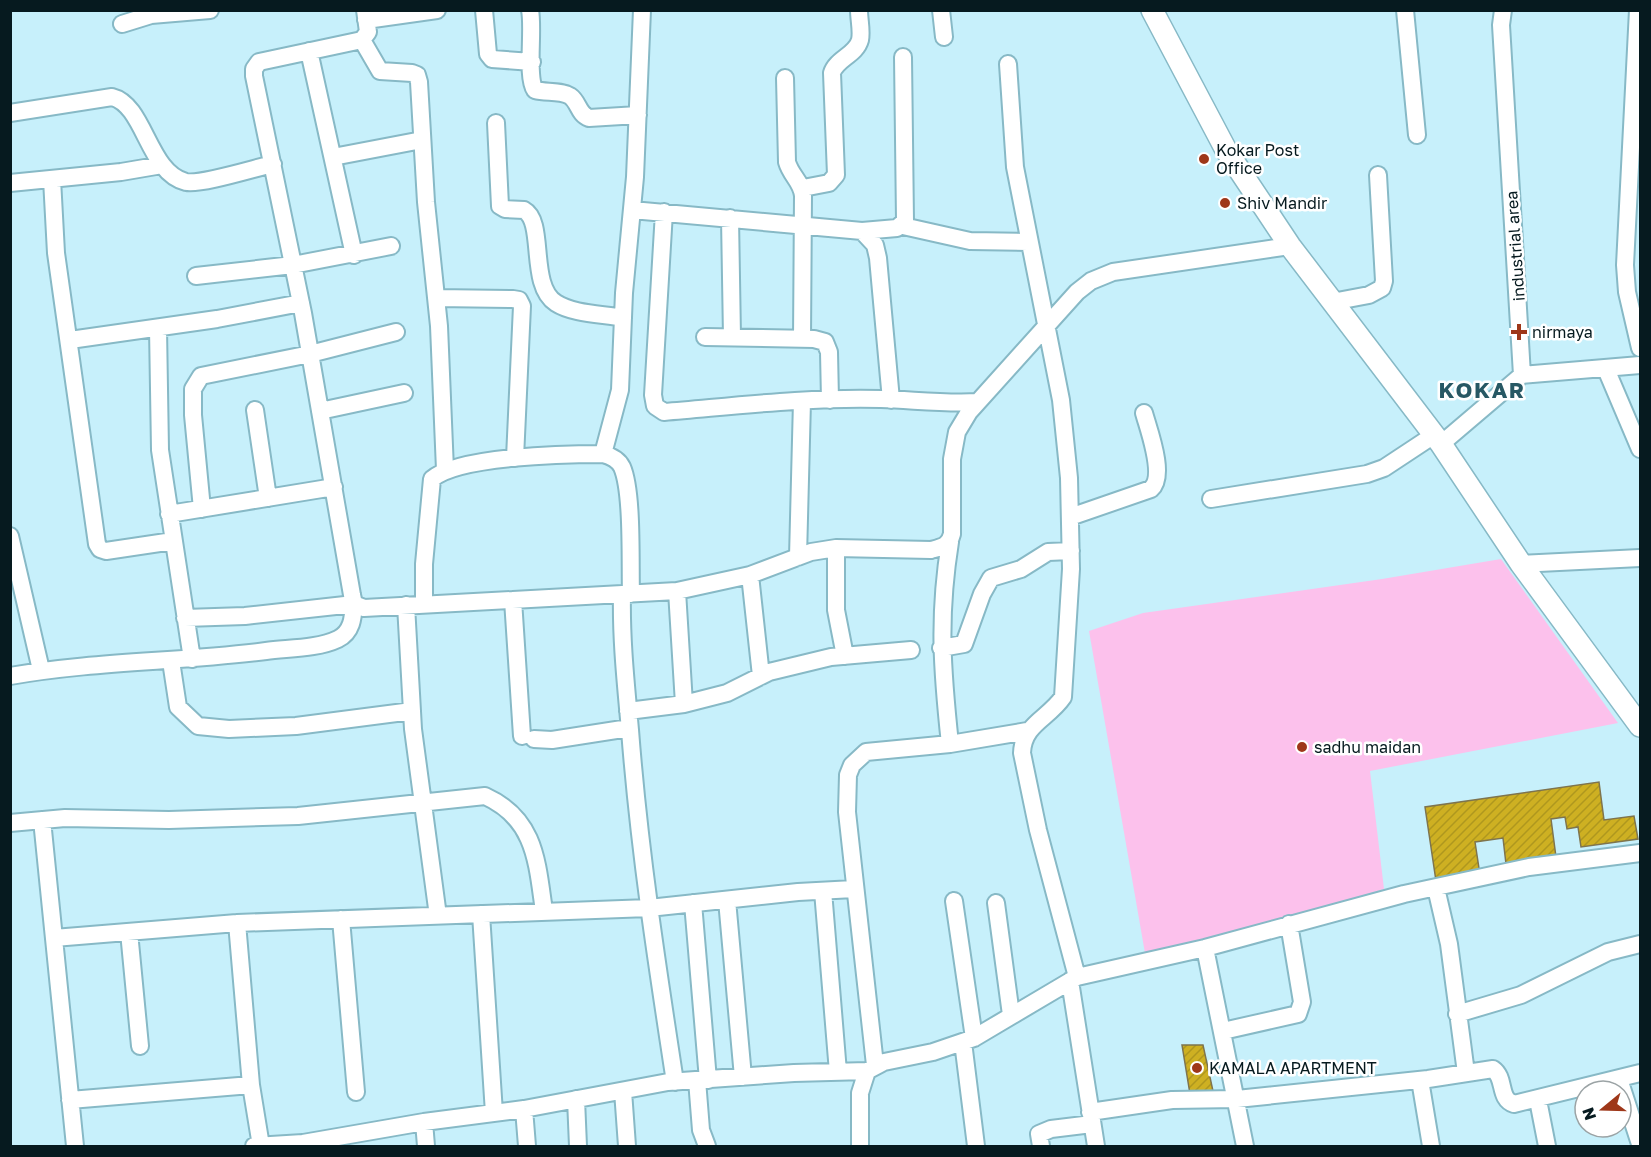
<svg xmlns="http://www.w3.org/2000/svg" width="1651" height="1157" font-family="'Golos Text',sans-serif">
  <defs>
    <pattern id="building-hatch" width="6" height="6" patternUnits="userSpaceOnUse" patternTransform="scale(1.5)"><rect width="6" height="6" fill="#ceb022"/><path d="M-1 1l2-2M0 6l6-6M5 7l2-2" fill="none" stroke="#af971e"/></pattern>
  </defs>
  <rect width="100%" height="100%" fill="#c7f0fb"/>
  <path fill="#fcc1ec" d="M1501,559l117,164 -248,48 14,118 -238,70 -57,-328 54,-18 239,-34z"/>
  <path fill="url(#building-hatch)" stroke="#7e744e" stroke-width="1.5" d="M1599,782l5,38 30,-4 4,23 -57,8 -3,-20 -11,2 -2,-12 -14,2 5,38 -50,7 -3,-26 -28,4 5,33 -44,6 -11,-74z
    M1182,1045h21l10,46 -23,3z"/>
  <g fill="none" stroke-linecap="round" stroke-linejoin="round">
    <defs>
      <path id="minor" d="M365,10l3,22 -6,8 -103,22 -5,7v7l49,237 49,282 2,9 10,4 313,-17 73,-16 61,-23 25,-4 95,2c11,-3 18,-4 21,-16v-75l5,-27 12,-20 108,-120 14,-11 22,-9 177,-26
        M484,10l4,44 4,5 40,3
        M530,10c4,20 -4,67 5,80 11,3 25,0 35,6 9,6 8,18 19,22l49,-3
        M941,10l3,27
        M1405,10l12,125
        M1638,10l-13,255 2,27 13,56
        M366,20l71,-10
        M122,24l29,-9 59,-5
        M362,40l18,31 32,2 5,2 2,7 7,120 13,124 6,144
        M309,51l45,204
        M1008,64l7,103 46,233 8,78 2,91 -8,128c-15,22 -40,27 -41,56l16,77 39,147
        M785,78l2,84c4,14 15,20 16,34l-1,143
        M10,113l102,-16c33,8 36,76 74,85 15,3 69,-14 87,-18
        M496,123l4,83 5,3 19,1c22,12 4,75 32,93 17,11 47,11 67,15
        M333,157l89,-17
        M52,179l4,74 41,291 3,5 6,2 67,-10
        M10,183l111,-11 41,-7
        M803,188l26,-5 7,-8 -4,-102c4,-14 24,-18 28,-33 2,-9 -1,-20 -1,-30
        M632,210l230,21 13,14 3,13 13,142
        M664,212l-11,183 2,11 9,6c72,-6 144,-15 217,-13 33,1 64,5 97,3
        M730,218l2,119
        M903,226l67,15 58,1
        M862,231l35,-3 8,-7 -2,-164
        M196,276l97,-11 98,-19
        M436,298l77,1 6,1 3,6 -7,152
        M1332,302l37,-7 13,-7 2,-7 -6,-106
        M158,328l2,122 32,209
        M705,337l109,2 11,3 4,10 1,48
        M70,340l147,-21 84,-16
        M1606,369l34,80
        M1522,375l118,-10
        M255,410l13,88
        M320,411l84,-18
        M1441,444l81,-69 -21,-350 2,-15
        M603,454l17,-64 4,-97 11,-116 7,-167
        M1211,499l156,-25 17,-6 50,-33
        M202,509l-9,-94v-26l8,-13 109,-22 86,-22
        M169,514l165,-27
        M1070,517l81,-28c15,-13 -2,-58 -7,-76
        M10,536l31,134
        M836,548v62l9,46
        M798,557l4,-156
        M1521,564l119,-6
        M750,575l11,101
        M677,591l7,113
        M622,594c-1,46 4,91 8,136 9,118 27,235 45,352
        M513,600l9,136
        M424,604v-40l8,-85c26,-23 134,-25 171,-25 8,2 15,5 19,13 11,25 8,97 9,127
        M406,605l7,124 25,187
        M941,648l23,-4 18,-50 9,-16 30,-9 27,-17 23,-1
        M171,661l7,46 20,19 31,3 67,-3 116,-15
        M10,676c85,-15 171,-14 256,-25 22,-3 51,-2 72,-12 14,-7 15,-21 16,-35l-109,12 -60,2
        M628,711l56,-7 43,-11 42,-21 62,-15 80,-7
        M534,739l18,1 77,-12
        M950,744c-8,-75 -12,-127 0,-202
        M42,820l33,326
        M10,823l55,-5 104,2 129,-4 187,-20c51,23 52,67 59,115
        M1436,888l13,56 17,129
        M823,891l15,181
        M727,900l16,177
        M954,901l20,137
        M693,903l15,177
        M996,903l15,112
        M481,914l13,199
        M341,919l15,173
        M237,923l14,162 10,61
        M129,932l11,114
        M54,938l183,-15 412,-15 149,-16 56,-3
        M1205,948l40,198
        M1070,981l26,165
        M1457,1014l64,-19 87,-43 32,-8
        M1223,1031l75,-17 4,-12 -13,-78
        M963,1042l13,104
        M875,1065l-28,-253 1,-37 4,-10 14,-13 84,-8 77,-13
        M1619,1079l21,65
        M697,1080l4,50 6,16
        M1420,1080l11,66
        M623,1091l4,55
        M576,1099l2,47
        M70,1100l181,-15
        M1538,1100l9,46
        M524,1109l3,37
        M1090,1112l82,-12 65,-1 191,-20 65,-10c13,9 5,30 21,35l126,-31
        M424,1122l2,24
        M254,1146l49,-3 121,-21 100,-13 144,-27 126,-9 73,-2
        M860,1146v-53l7,-22 17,-9 49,-10 41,-14 103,-61 128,-29 199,-54 125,-27 111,-14
        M1041,1146l-2,-12 12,-5 41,-5"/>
      <path id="major" d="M1152,10l74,140 64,96 151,198 80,120 119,162"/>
    </defs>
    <use href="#minor" stroke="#87b9c6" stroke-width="20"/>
    <use href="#major" stroke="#87b9c6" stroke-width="24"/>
    <use href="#minor" stroke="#fff" stroke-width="16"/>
    <use href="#major" stroke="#fff" stroke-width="21"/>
  </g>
  <g fill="#9e3719" stroke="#fff" stroke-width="2">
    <circle cx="1204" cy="159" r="6"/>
    <circle cx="1225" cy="203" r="6"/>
    <path d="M1516 323h6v6h6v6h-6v6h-6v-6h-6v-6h6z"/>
    <circle cx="1302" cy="747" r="6"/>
    <circle cx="1197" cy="1068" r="6"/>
  </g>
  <g text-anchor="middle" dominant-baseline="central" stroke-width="5" stroke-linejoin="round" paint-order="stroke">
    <g font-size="16" fill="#061a1f" stroke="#fff" text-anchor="start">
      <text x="1216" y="150">Kokar Post<tspan x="1216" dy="18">Office</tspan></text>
      <text x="1237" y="203">Shiv Mandir</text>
      <text x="1532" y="332">nirmaya</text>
      <text x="1314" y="747">sadhu maidan</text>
      <text x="1209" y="1068">KAMALA APARTMENT</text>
    </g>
    <g font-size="16" fill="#061a1f" stroke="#fff">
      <text transform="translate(1515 246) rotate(-94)">industrial area</text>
    </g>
    <g font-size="22" font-weight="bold" letter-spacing="1.5" fill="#275864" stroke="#fff">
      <text x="1482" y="389">KOKAR</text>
    </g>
  </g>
  <rect width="1651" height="1157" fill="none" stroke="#061a1f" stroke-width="24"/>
  <g transform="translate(1603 1109) rotate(251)"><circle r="28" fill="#ffffff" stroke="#9ba3a5" stroke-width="1.5"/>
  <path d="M0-4.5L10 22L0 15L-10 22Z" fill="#9e3719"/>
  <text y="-9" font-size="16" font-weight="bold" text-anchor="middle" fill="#061a1f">N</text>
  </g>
</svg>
